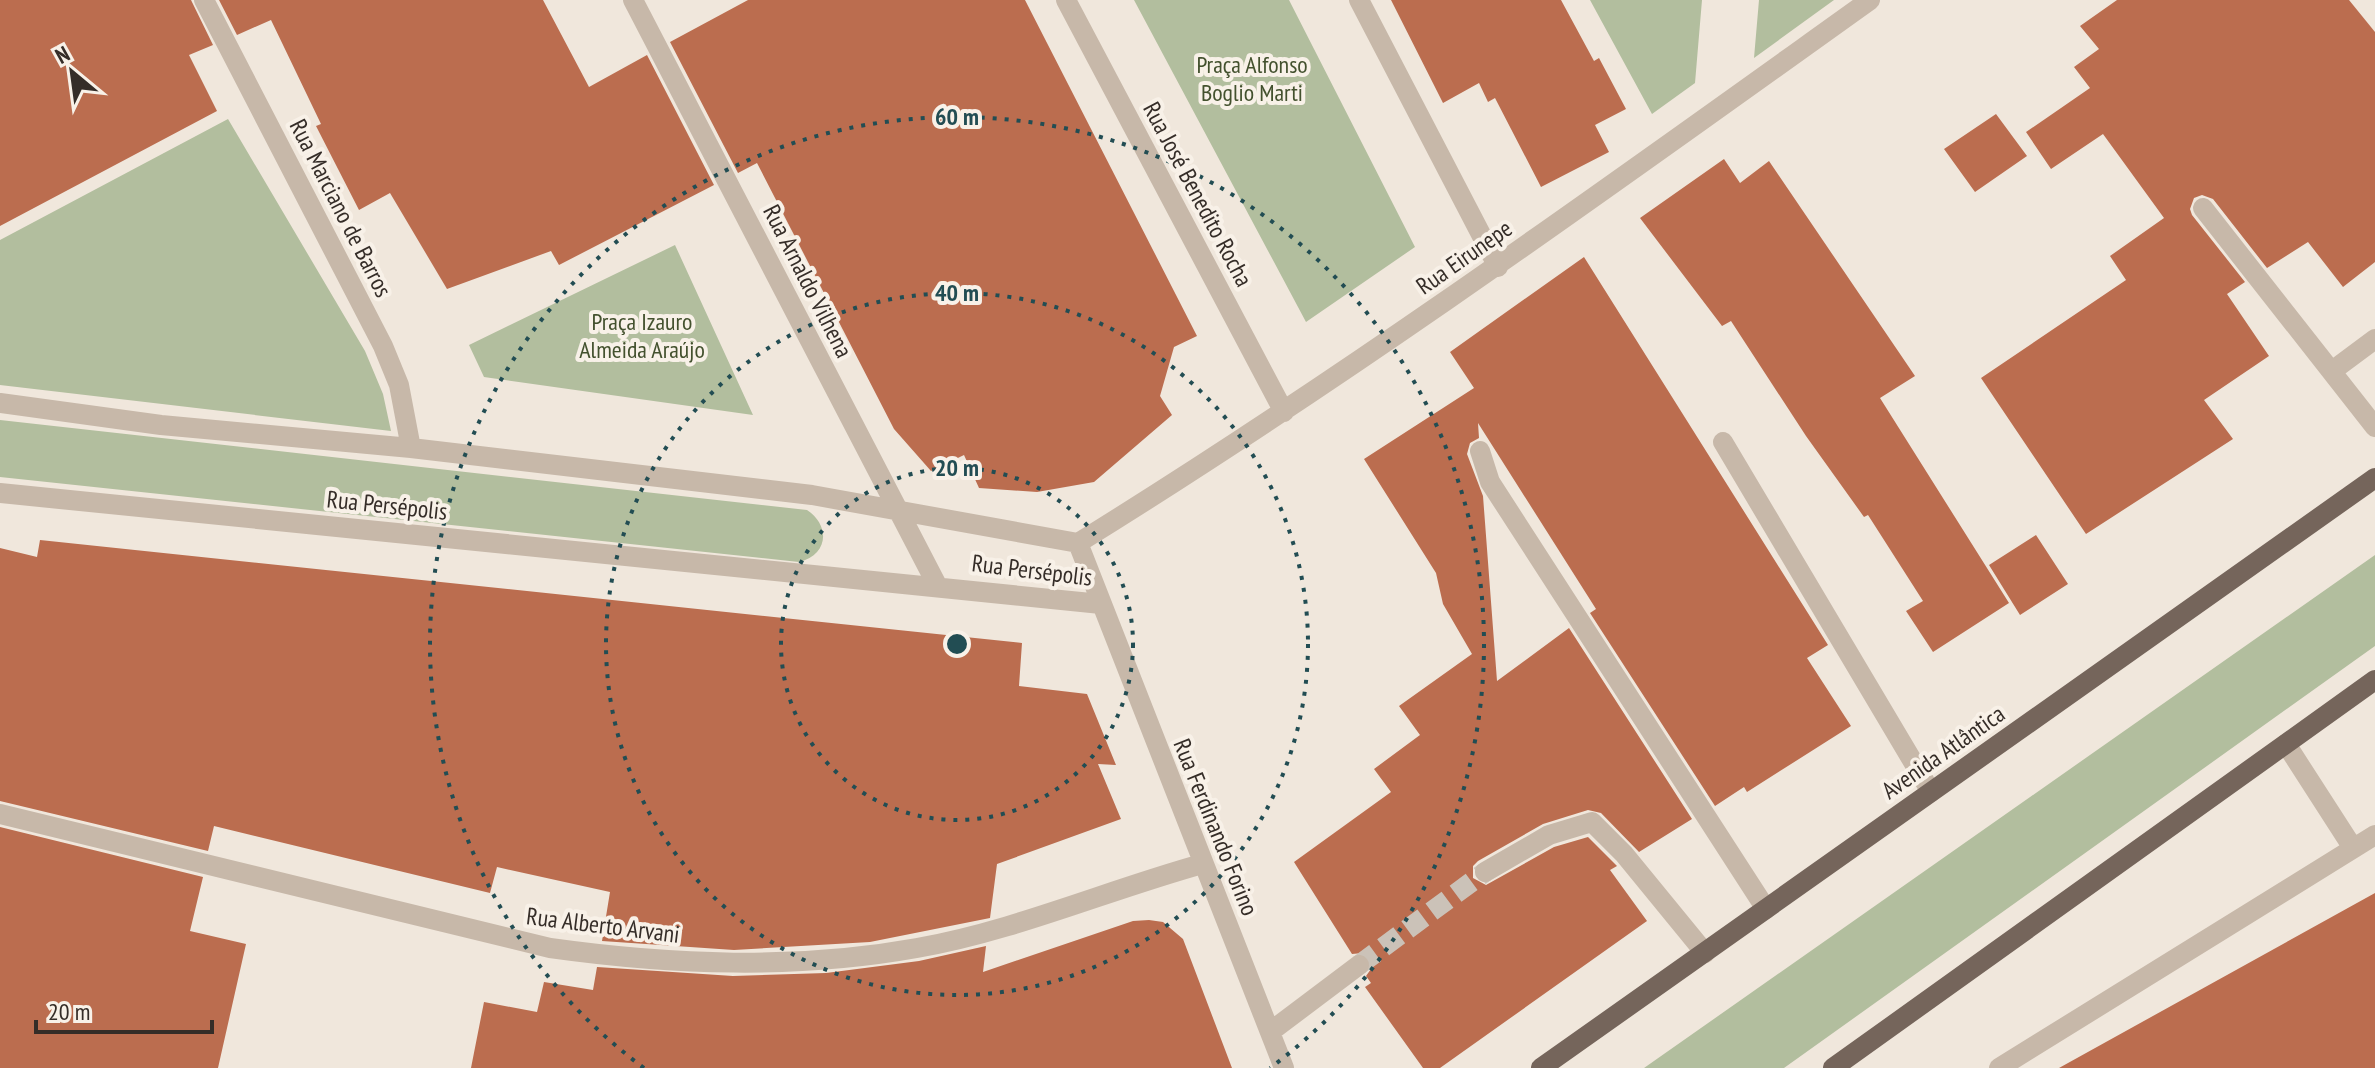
<svg xmlns="http://www.w3.org/2000/svg" width="2375" height="1068" font-family="'PT Sans Narrow',sans-serif">
  <rect width="100%" height="100%" fill="#f0e7dc"/>
  <path fill="#b2be9e" d="M1134,0h155l126,247 -109,75z
    M1590,0h112l-7,83 -43,31z
    M1759,0h75l-80,58z
    M228,119l137,232 18,43 8,37 -391,-46v-145z
    M675,245l78,170 -269,-38 -15,-32z
    M0,420l807,90c24,16 21,45 -8,52l-799,-85z
    M2375,555v91l-591,422h-140z"/>
  <path fill="#bb6d4f" d="M0,0h191l22,45 -24,10 28,56 -217,115z
    M219,0h324l46,87 58,-32 67,130 -155,80 -8,-14 -104,38 -57,-96 -31,17 -43,-84 5,-2 -50,-104 -34,15z
    M748,0h277l172,336 -23,11 -14,49 12,19 -78,67 -57,10 -58,-4 -15,-33 -33,16 -37,-42 -137,-266 -19,10 -68,-131z
    M1391,0h170l33,61 5,-3 27,51 -31,16 14,27 -68,35 -46,-89 -7,4 -9,-19 -36,20z
    M2117,0h232l26,32v230l-32,25 -35,-45 -41,26 -54,-69 -11,-4 -8,3 -4,11 2,6 53,67 -18,12 42,62 -65,44 29,39 -147,95 -105,-156 145,-98 -16,-24 54,-38 -61,-84 -52,35 -25,-37 64,-44 -16,-21 25,-18 -19,-23z
    M1996,114l31,42 -52,36 -31,-43z
    M1724,159l16,24 29,-22 146,215 -35,22 129,205 -76,49 -27,-41 17,-10 -55,-86 -4,2 -58,-81 -75,-115 -9,5 -82,-108z
    M1584,257l244,388 -21,13 44,68 -104,66 -3,-5 -29,19 -125,-193 6,-4 -118,-186 1,15 -9,5 -3,11 16,42 14,185 72,-53 123,191 -53,33 -38,-39 -13,-3 -45,14 -65,37 -5,5v12l13,7 68,-38 34,-10 29,29 -7,4 37,51 -207,147h-17l-58,-81 6,-4 -5,-7 5,-7 -1,-11 -7,-5 -11,1 -58,-92 97,-70 -17,-23 46,-34 -21,-29 73,-52 -29,-50 -7,-31 -72,-114 110,-71 -24,-36z
    M2036,535l32,49 -48,31 -31,-50z
    M40,540l982,103 -3,43 68,8 29,71 -18,-1 23,55 -124,45 -7,54 -120,24 -136,8 -132,-9 8,-49 -113,-25 -7,26 -276,-67 -6,25 -208,-50v-253l37,9z
    M0,827l203,50 -13,54 56,13 -28,124h-218z
    M2375,893v175h-316z
    M1149,920l14,2 20,17 49,129h-761l13,-66 53,10 7,-30 49,8 4,-23 136,9 93,-3 93,-12 67,-15 -3,26 150,-51z"/>
  <g fill="none" stroke-linecap="round" stroke-linejoin="round">
    <path stroke="#cbc2b8" stroke-width="20" stroke-dasharray="20 10" stroke-linecap="butt" d="M1359,965l126,-93"/>
    <path stroke="#c7b8a9" stroke-width="20" d="M204,0l179,346 16,39 12,63
      M633,0l304,585
      M1066,0l218,412
      M1359,0l139,267
      M2203,208l172,219
      M2332,371l43,-32
      M0,403l161,22 250,23 401,47 266,48 206,525
      M1723,442l208,350
      M1480,451l10,31 276,427
      M0,493l1101,111
      M1078,543c273,-169 532,-357 792,-543
      M2286,744l67,104
      M0,814l550,134c122,17 245,22 367,0 97,-17 191,-58 285,-84
      M1485,872l64,-37 43,-13 32,32 81,99
      M1270,1032l89,-67
      M1999,1068l376,-233"/>
    <path stroke="#75655b" stroke-width="20" d="M1541,1068l834,-590
      M1833,1068l542,-388"/>
  </g>
  <g fill="none" stroke="#224d53" stroke-width="4" stroke-dasharray="4 8">
    <circle cx="957" cy="644" r="176"/>
    <circle cx="957" cy="644" r="351"/>
    <path d="M644 1068A527 527 0 1 1 1270 1068"/>
  </g>
  <g text-anchor="middle" dominant-baseline="central" stroke-width="8" stroke-linejoin="round" paint-order="stroke">
    <g font-size="24" fill="#43512e" stroke="#f8f1e8">
      <text x="1252" y="64">Praça Alfonso<tspan x="1252" dy="28">Boglio Marti</tspan></text>
      <text x="642" y="321">Praça Izauro<tspan x="642" dy="28">Almeida Araújo</tspan></text>
    </g>
    <g font-size="24" fill="#352d28" stroke="#f8f1e8">
      <text transform="translate(1198 194) rotate(62)">Rua José Benedito Rocha</text>
      <text transform="translate(341 208) rotate(63)">Rua Marciano de Barros</text>
      <text transform="translate(1464 257) rotate(-35)">Rua Eirunepe</text>
      <text transform="translate(808 281) rotate(63)">Rua Arnaldo Vilhena</text>
      <text transform="translate(387 505) rotate(6)">Rua Persépolis</text>
      <text transform="translate(1032 570) rotate(7)">Rua Persépolis</text>
      <text transform="translate(1943 752) rotate(-35)">Avenida Atlântica</text>
      <text transform="translate(1216 827) rotate(68)">Rua Ferdinando Forino</text>
      <text transform="translate(603 925) rotate(7)">Rua Alberto Arvani</text>
    </g>
  </g>
  <circle cx="957" cy="644" r="12" fill="#224d53" stroke="#f8f1e8" stroke-width="4"/>
  <g font-size="24" text-anchor="middle" font-weight="bold" fill="#224d53" stroke="#f8f1e8" stroke-width="8" stroke-linejoin="round" paint-order="stroke">
    <text x="957" y="125">60 m</text>
    <text x="957" y="301">40 m</text>
    <text x="957" y="476">20 m</text>
  </g>
  <g transform="translate(72 72) rotate(331)" stroke="#f8f1e8" stroke-width="6" paint-order="stroke">
  <path d="M0-6L14 30L0 20L-14 30Z" fill="#352d28"/>
  <text y="-12" font-size="22" font-weight="bold" text-anchor="middle" fill="#352d28">N</text>
  </g>
  <path d="M36 1020v12h176v-12" fill="none" stroke="#352d28" stroke-width="4"/>
  <text x="48" y="1020" font-size="24" fill="#352d28" stroke="#f8f1e8" stroke-width="6" paint-order="stroke">20 m</text>
</svg>
